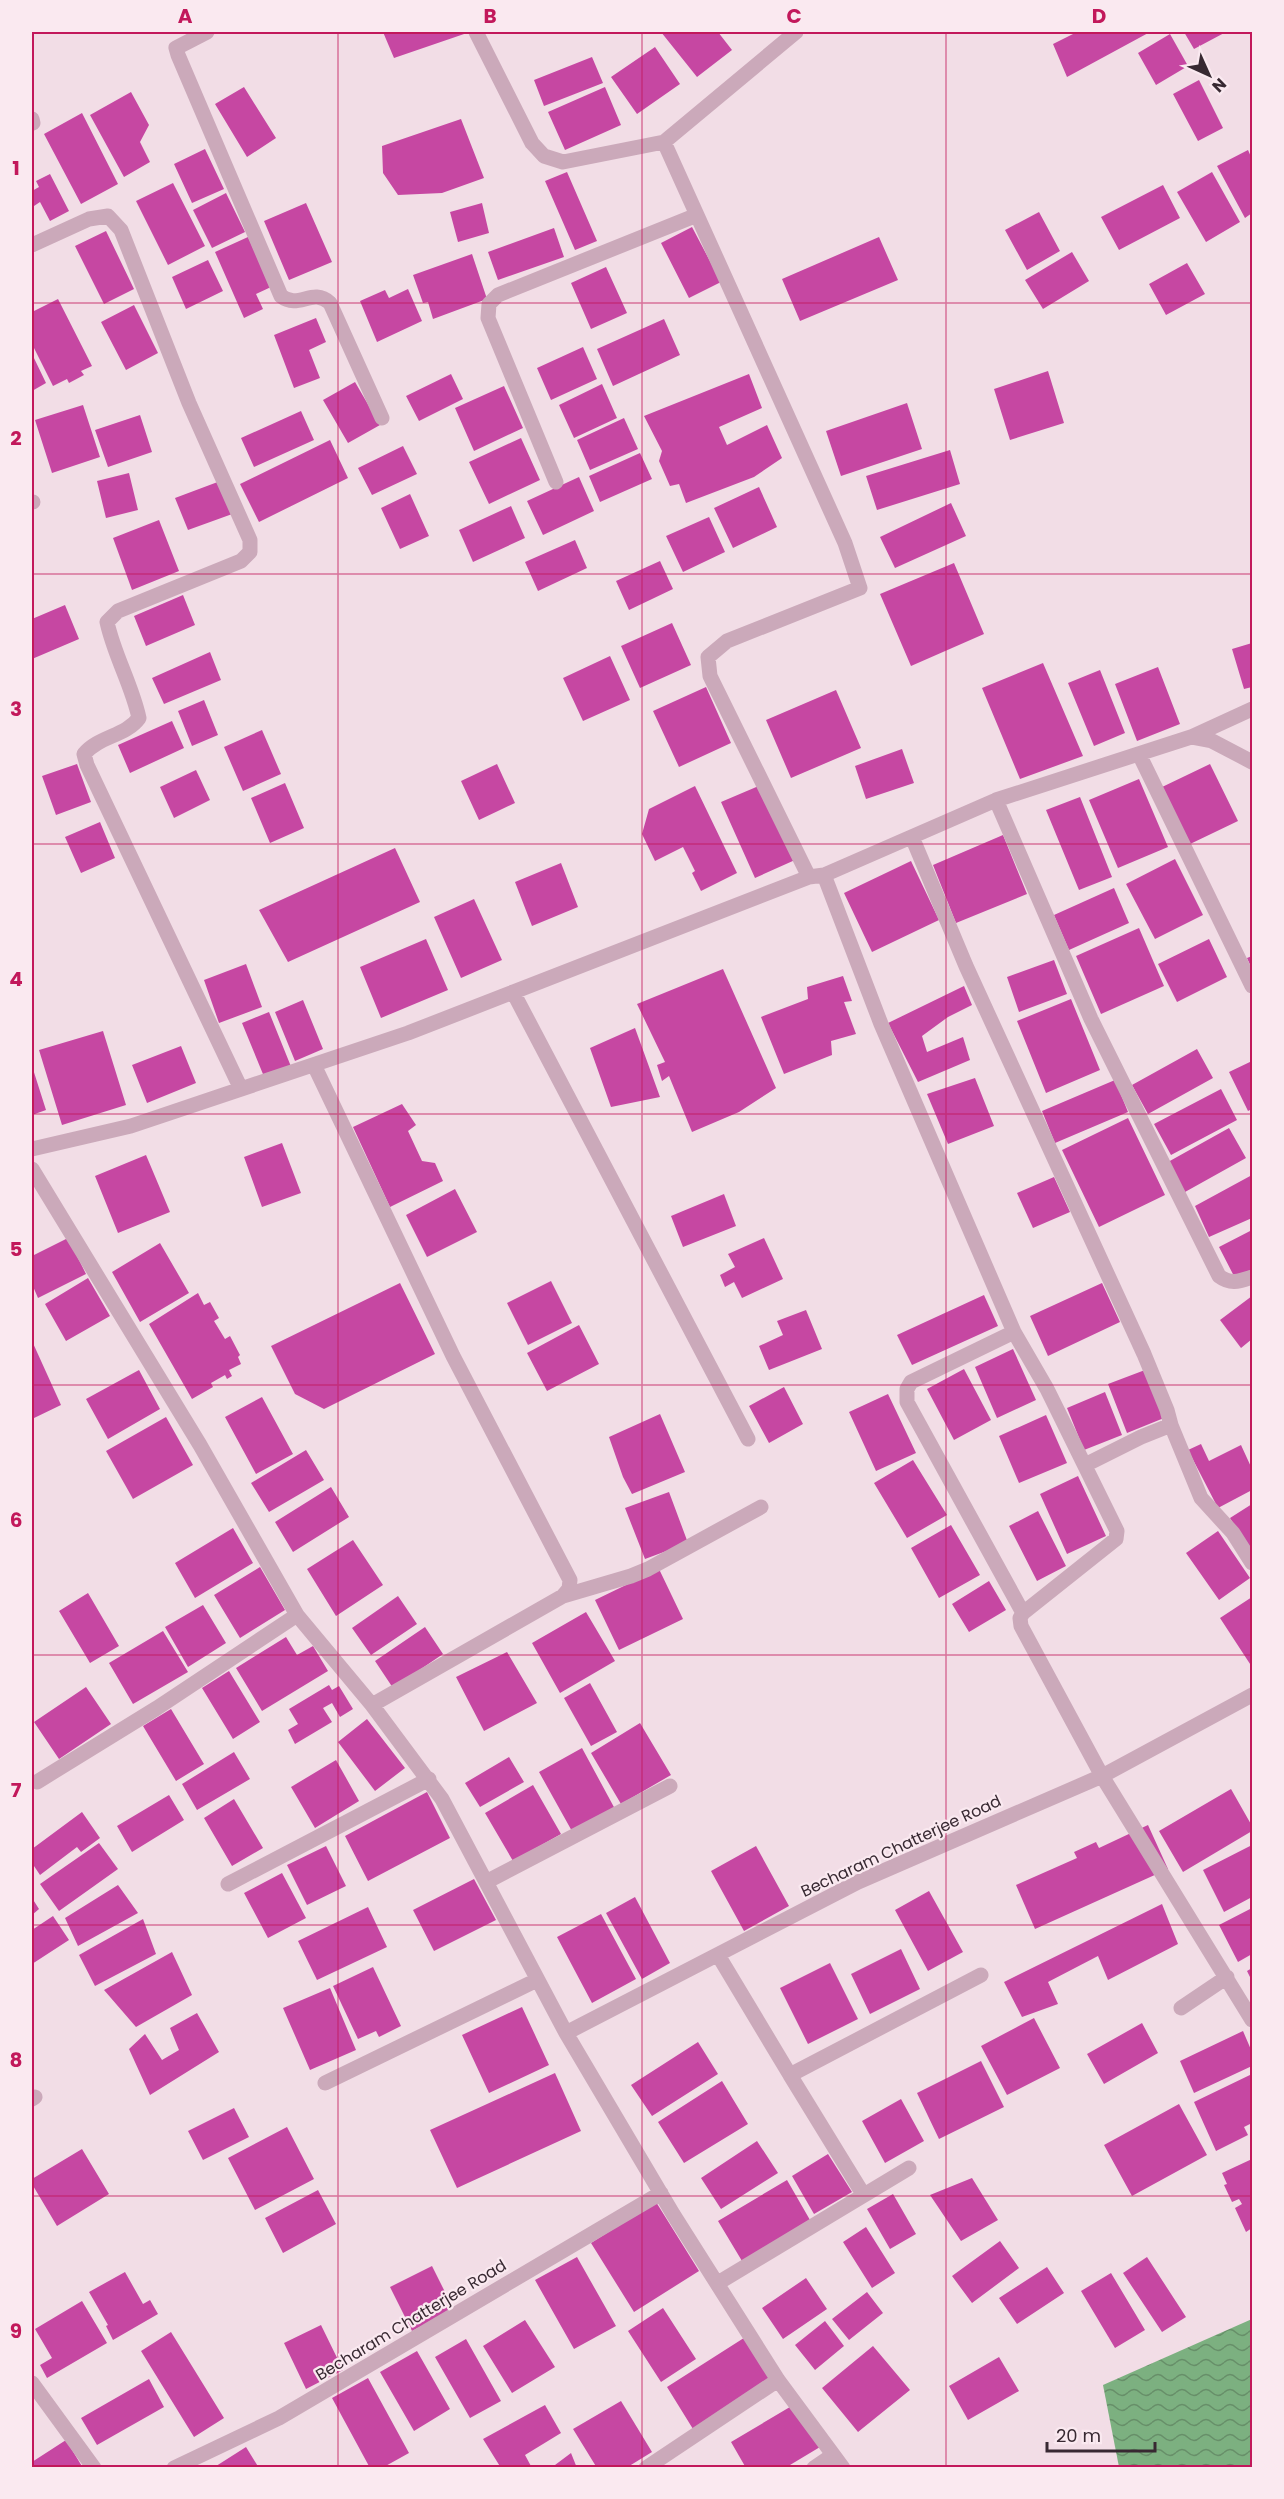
<svg xmlns="http://www.w3.org/2000/svg" width="1284" height="2499" font-family="Poppins,sans-serif">
  <defs>
    <pattern id="water-waves" width="16" height="10" patternUnits="userSpaceOnUse" patternTransform="scale(1.5)"><rect width="16" height="10" fill="#7cb080"/><path d="M0 5q4-4 8 0t8 0" fill="none" stroke="#678f69"/></pattern>
  </defs>
  <rect width="100%" height="100%" fill="#f2dde6"/>
  <path fill="url(#water-waves)" d="M1252,2319v148h-133l-16,-82z"/>
  <path fill="#c647a2" d="M383,32h83l1,1 -73,25z
    M661,32h57l14,18 -35,27z
    M1077,32h73l-83,45 -14,-33z
    M1184,32h42l-32,17z
    M1170,34l18,32 -32,19 -18,-32z
    M655,47l25,37 -43,30 -26,-37z
    M592,57l11,26 -59,23 -10,-26z
    M1199,80l24,48 -25,13 -25,-47z
    M244,87l32,51 -29,19 -32,-53z
    M605,87l16,38 -56,25 -17,-38z
    M131,92l18,33 -9,17 10,20 -26,15 -34,-62z
    M82,113l36,71 -37,20 -37,-70z
    M461,119l23,59 -42,15 -44,2 -15,-22 -1,-27z
    M205,149l19,40 -32,14 -18,-39z
    M1248,150l4,9v54l-7,5 -28,-52z
    M567,172l30,69 -22,9 -30,-69z
    M1212,172l28,50 -34,20 -29,-50z
    M50,174l19,37 -19,10 -10,-19 -6,4 -2,-15 7,-4 -3,-6z
    M173,183l32,63 -37,19 -32,-64z
    M1163,185l17,33 -61,32 -18,-33z
    M226,193l19,39 -33,16 -19,-38z
    M306,203l26,59 -43,18 -25,-59z
    M482,203l7,30 -31,9 -8,-30z
    M1039,212l21,39 -33,19 -22,-40z
    M692,227l29,55 -32,16 -28,-55z
    M554,228l10,29 -66,23 -10,-28z
    M106,231l28,58 -30,15 -29,-58z
    M248,237l23,50 -15,7 7,15 -19,9 -29,-66z
    M879,237l19,43 -98,41 -18,-42z
    M1072,252l17,29 -46,28 -18,-29z
    M472,254l15,45 -54,20 -5,-17 -5,1 -10,-28z
    M208,260l15,31 -37,18 -14,-32z
    M1187,263l18,31 -39,21 -17,-31z
    M606,267l21,46 -36,16 -20,-46z
    M408,289l14,32 -45,21 -17,-41 25,-11 4,8z
    M58,299l34,67 -11,5 3,4 -15,8 -2,-4 -14,7 -21,-42v-32z
    M134,305l24,48 -32,17 -25,-48z
    M316,318l10,24 -17,8 11,28 -26,10 -20,-53z
    M664,319l16,36 -67,31 -16,-37z
    M583,347l14,32 -46,21 -14,-32z
    M32,354l14,29 -14,8z
    M1048,371l16,52 -54,17 -16,-51z
    M451,374l12,25 -44,22 -13,-25z
    M749,374l13,34 -43,19 8,18 40,-20 15,33 -28,19 -68,26 -7,-19 -9,2 -11,-25 3,-10 -18,-35z
    M355,382l25,43 -32,18 -25,-43z
    M602,384l15,34 -43,20 -15,-33z
    M504,386l19,42 -49,23 -19,-43z
    M907,403l15,46 -81,27 -15,-45z
    M83,405l17,52 -48,16 -17,-53z
    M301,411l13,29 -60,27 -13,-29z
    M140,415l12,37 -44,15 -13,-37z
    M624,418l14,31 -48,21 -13,-30z
    M521,438l19,42 -51,24 -20,-42z
    M330,440l18,38 -89,44 -19,-38z
    M403,446l14,28 -45,21 -14,-27z
    M950,450l10,34 -83,26 -11,-34z
    M640,453l12,26 -52,23 -11,-26z
    M129,473l9,37 -32,8 -9,-37z
    M579,477l15,34 -51,24 -16,-34z
    M223,480l12,33 -47,17 -13,-32z
    M759,487l18,40 -44,21 -19,-40z
    M410,494l19,42 -29,13 -19,-41z
    M951,503l15,33 -71,32 -15,-31z
    M511,506l14,32 -52,24 -14,-32z
    M709,517l16,35 -42,20 -17,-36z
    M159,520l20,51 -47,19 -19,-52z
    M575,540l12,28 -49,23 -13,-29z
    M660,561l13,28 -44,21 -13,-29z
    M954,563l30,71 -73,32 -31,-72z
    M183,595l12,30 -49,21 -12,-30z
    M65,605l14,34 -47,20v-40z
    M672,623l19,42 -51,23 -19,-42z
    M1252,643v44l-8,2 -12,-40z
    M210,652l11,28 -57,24 -12,-26z
    M610,656l20,44 -47,21 -20,-43z
    M1043,663l40,93 -63,23 -38,-91z
    M1158,667l22,57 -43,17 -22,-57z
    M1100,670l25,63 -31,13 -26,-63z
    M706,687l25,56 -52,24 -26,-56z
    M836,690l25,58 -70,30 -25,-58z
    M204,700l14,35 -26,11 -14,-35z
    M172,721l12,27 -54,25 -12,-28z
    M262,730l19,44 -38,17 -19,-44z
    M902,749l12,34 -48,16 -11,-33z
    M77,764l14,38 -35,13 -14,-39z
    M497,764l18,39 -36,17 -18,-39z
    M1210,764l28,57 -50,24 -28,-57z
    M196,770l14,30 -36,18 -14,-31z
    M1139,779l29,68 -50,21 -29,-68z
    M285,783l19,45 -34,15 -19,-45z
    M761,785l34,75 -40,18 -34,-76z
    M695,786l42,87 -36,18 -9,-18 3,-2 -12,-24 -28,14 -13,-27 7,-25z
    M1080,797l32,80 -33,13 -33,-80z
    M100,822l15,36 -34,15 -16,-36z
    M1003,835l24,59 -71,29 -23,-58z
    M395,848l25,54 -132,60 -29,-52z
    M1175,859l28,56 -48,24 -29,-55z
    M911,861l28,59 -67,32 -28,-59z
    M561,863l17,44 -46,19 -17,-44z
    M1114,888l15,35 -60,27 -15,-35z
    M474,899l28,61 -41,18 -27,-61z
    M1139,928l25,58 -63,28 -25,-58z
    M426,939l22,51 -67,28 -21,-51z
    M1209,939l18,38 -50,25 -19,-38z
    M1252,956v13l-5,-11z
    M1054,960l13,34 -48,18 -12,-35z
    M246,964l16,43 -43,16 -15,-43z
    M723,969l53,119 -37,24 -47,20 -23,-56 -7,5 -5,-16 8,-3 -28,-58z
    M843,976l9,25 -8,1 12,32 -25,7 1,14 -48,19 -23,-57 47,-18 -1,-12z
    M964,986l8,19 -24,12 -26,19 5,16 36,-15 7,23 -52,22 -30,-59z
    M1071,999l29,71 -54,23 -29,-72z
    M303,1000l20,49 -28,12 -20,-49z
    M269,1012l23,57 -27,10 -23,-56z
    M635,1028l25,69 -49,10 -21,-59z
    M103,1031l23,74 -64,20 -23,-75z
    M181,1046l15,37 -49,20 -15,-38z
    M1197,1049l16,29 -65,36 -16,-29z
    M1252,1061v48l-4,2 -19,-39z
    M32,1066l14,44 -14,5z
    M975,1078l19,48 -46,18 -21,-50z
    M1115,1080l13,32 -73,31 -13,-32z
    M1221,1089l16,31 -66,35 -17,-31z
    M402,1104l14,21 -8,6 14,30 13,2 8,18 -53,26 -37,-80z
    M1128,1118l37,77 -66,32 -37,-77z
    M1229,1128l17,30 -61,34 -17,-30z
    M282,1143l19,50 -39,14 -18,-50z
    M146,1155l24,57 -52,21 -23,-57z
    M1252,1175v43l-43,19 -14,-31z
    M1054,1177l16,35 -37,16 -16,-35z
    M455,1189l22,43 -50,25 -21,-42z
    M724,1194l12,32 -53,21 -12,-31z
    M1252,1230v41l-16,9 -17,-33z
    M68,1238l18,36 -48,24 -6,-14v-28z
    M764,1238l19,41 -41,19 -8,-16 -9,5 -5,-12 15,-8 -7,-13z
    M160,1243l29,50 -49,29 -28,-50z
    M88,1278l22,38 -44,25 -21,-37z
    M551,1281l21,42 -44,22 -21,-42z
    M400,1283l35,71 -111,55 -29,-15 -24,-48z
    M1102,1283l18,39 -72,34 -18,-40z
    M198,1293l6,12 6,-3 9,16 -5,3 11,18 5,-3 10,19 -2,2 3,7 -12,6 3,6 -5,3 -2,-4 -14,8 2,4 -21,12 -43,-75z
    M984,1295l14,31 -86,39 -15,-30z
    M1252,1296v43l-11,9 -21,-28z
    M806,1310l16,39 -53,21 -10,-24 24,-11 -6,-14z
    M579,1325l20,39 -52,27 -20,-38z
    M32,1341l29,64 -29,14z
    M1013,1349l23,51 -39,18 -22,-51z
    M964,1369l27,51 -37,20 -27,-51z
    M139,1370l21,39 -52,30 -22,-40z
    M1145,1370l19,48 -37,15 -19,-49z
    M784,1387l19,37 -34,19 -20,-37z
    M1105,1392l17,43 -38,15 -17,-42z
    M888,1394l28,59 -40,18 -27,-59z
    M262,1397l31,57 -37,20 -31,-57z
    M660,1414l25,58 -53,22 -9,-17 -14,-40z
    M1046,1415l21,48 -48,20 -20,-47z
    M166,1417l27,48 -60,34 -27,-48z
    M1201,1444l8,17 32,-16 11,24v21l-34,18 -30,-58z
    M306,1450l18,30 -55,32 -18,-29z
    M913,1460l34,55 -40,23 -33,-55z
    M1078,1476l28,60 -39,18 -27,-60z
    M331,1487l18,30 -56,35 -18,-30z
    M669,1492l19,51 -43,16 -20,-51z
    M1252,1504v50l-22,-36z
    M1038,1511l28,55 -29,15 -28,-55z
    M951,1525l29,50 -41,23 -28,-50z
    M233,1528l20,35 -58,35 -20,-35z
    M1218,1531l32,47 -31,22 -33,-47z
    M353,1540l30,45 -47,31 -29,-47z
    M260,1567l25,43 -45,28 -26,-43z
    M659,1569l24,50 -64,31 -24,-50z
    M989,1581l17,29 -37,22 -17,-28z
    M88,1593l31,53 -29,17 -31,-52z
    M398,1596l19,28 -46,31 -19,-27z
    M1252,1597v70l-32,-49z
    M203,1605l23,38 -38,24 -23,-40z
    M586,1612l29,49 -55,32 -28,-50z
    M425,1627l18,27 -50,34 -18,-27z
    M163,1631l25,41 -55,32 -24,-41z
    M286,1637l11,18 16,-9 15,25 -66,40 -26,-43z
    M507,1652l30,51 -53,28 -28,-54z
    M229,1671l31,51 -27,17 -31,-51z
    M590,1683l27,49 -26,14 -27,-48z
    M329,1685l3,5 7,-4 14,23 -13,8 -8,-14 -9,5 9,14 -37,22 -7,-14 10,-6 -9,-15z
    M86,1687l25,37 -52,35 -25,-37z
    M171,1709l33,55 -28,17 -33,-55z
    M367,1719l38,49 -30,23 -37,-49z
    M640,1723l31,52 -50,29 -30,-51z
    M582,1748l33,61 -42,24 -34,-61z
    M234,1752l16,27 -53,31 -15,-26z
    M509,1757l15,25 -44,25 -15,-24z
    M336,1760l23,41 -44,27 -24,-41z
    M533,1785l28,49 -48,27 -28,-48z
    M1231,1789l21,37v5l-69,41 -24,-41z
    M427,1792l23,46 -82,43 -23,-45z
    M169,1795l15,25 -52,32 -15,-26z
    M234,1799l29,49 -31,18 -28,-48z
    M82,1812l18,26 -19,14 -4,-5 -37,28 -8,-12v-14z
    M1148,1825l20,44 -133,60 -19,-44 61,-27 -3,-6 22,-10 3,6z
    M99,1843l19,26 -59,42 -19,-27z
    M1252,1845v52l-28,15 -21,-42z
    M326,1846l20,40 -39,19 -20,-40z
    M756,1846l33,60 -45,25 -33,-60z
    M282,1873l24,45 -38,20 -24,-45z
    M474,1879l22,41 -62,31 -21,-41z
    M118,1885l20,28 -60,33 -13,-28z
    M929,1891l34,61 -35,19 -33,-61z
    M635,1897l35,66 -28,16 -36,-66z
    M32,1898l7,11 -7,6z
    M1162,1904l16,40 -70,36 -10,-24 -50,26 10,22 -36,13 -18,-35z
    M368,1907l19,40 -70,33 -19,-39z
    M1252,1908v46l-14,8 -19,-37z
    M601,1914l35,65 -44,24 -35,-66z
    M53,1916l16,24 -37,24v-34z
    M143,1919l13,35 -61,32 -16,-31z
    M901,1949l19,40 -50,25 -19,-40z
    M172,1952l20,43 -56,32 -32,-37z
    M830,1963l28,56 -50,25 -28,-56z
    M373,1967l28,59 -22,11 -3,-6 -18,8 -25,-53z
    M1252,1968v13l-5,-10z
    M330,1988l26,62 -46,20 -27,-62z
    M522,2007l27,58 -60,28 -27,-58z
    M197,2013l22,39 -69,43 -21,-46 16,-15 17,26 17,-10 -9,-22z
    M1034,2018l26,50 -53,27 -26,-49z
    M1142,2023l16,30 -54,31 -17,-30z
    M1243,2031l9,21v14l-58,27 -14,-32z
    M698,2042l20,32 -66,42 -21,-31z
    M981,2061l23,46 -65,32 -22,-46z
    M555,2073l26,58 -124,57 -27,-58z
    M1252,2074v49l-8,4 4,8 -32,16 -22,-49z
    M722,2081l26,43 -64,39 -26,-41z
    M901,2099l23,42 -39,22 -23,-42z
    M1179,2104l28,51 -75,41 -28,-51z
    M234,2108l15,29 -46,23 -15,-29z
    M287,2127l27,52 -59,31 -27,-52z
    M757,2141l21,32 -57,36 -20,-31z
    M82,2149l27,45 -52,32 -25,-42v-5z
    M828,2154l24,38 -38,22 -22,-38z
    M1252,2159v69l-6,4 -11,-24 7,-4 -3,-5 -7,3 -8,-17 3,-1 -5,-11z
    M972,2178l26,42 -37,21 -31,-46z
    M787,2180l23,40 -68,41 -24,-40z
    M318,2190l18,34 -53,29 -18,-35z
    M893,2194l23,40 -26,15 -23,-40z
    M656,2202l43,69 -65,41 -43,-69z
    M866,2227l29,46 -23,15 -29,-46z
    M1000,2241l19,27 -47,35 -20,-27z
    M577,2257l39,69 -42,23 -39,-69z
    M1147,2257l39,60 -24,15 -39,-59z
    M432,2266l22,44 -42,21 -22,-44z
    M1047,2267l17,26 -47,31 -18,-26z
    M125,2272l18,32 7,-4 8,14 -45,26 -7,-14 2,-1 -19,-33z
    M1111,2273l34,57 -30,18 -34,-57z
    M806,2278l21,31 -44,30 -21,-31z
    M867,2292l16,21 -34,27 -17,-21z
    M82,2301l25,42 -60,35 -7,-13 12,-7 -17,-29z
    M663,2308l33,51 -35,23 -33,-51z
    M525,2320l30,47 -43,26 -29,-47z
    M825,2321l19,25 -29,24 -20,-25z
    M321,2325l22,45 -37,19 -22,-46z
    M171,2332l53,86 -30,19 -53,-86z
    M747,2336l26,41 -80,52 -26,-42z
    M466,2339l35,62 -31,17 -35,-61z
    M873,2346l37,44 -52,42 -36,-44z
    M417,2351l33,58 -36,22 -34,-59z
    M999,2357l20,34 -51,29 -19,-34z
    M368,2378l41,75 -27,15h-12l-38,-70z
    M149,2379l15,28 -67,38 -16,-27z
    M621,2401l31,51 -26,16h-29l-24,-39z
    M795,2404l25,43 -35,21h-39l-15,-26z
    M545,2405l16,28 -36,22 7,13h-31l-18,-29z
    M66,2440l17,28h-51v-6z
    M246,2447l13,21h-46z
    M571,2453l6,15h-26z"/>
  <g fill="none" stroke-linecap="round" stroke-linejoin="round">
    <path stroke="#cba9ba" stroke-width="15" d="M207,32l-31,16 2,7 103,241c18,14 31,-9 49,7l52,115
      M476,32l56,111 12,13 19,6 101,-20
      M796,32l-132,110 181,401 15,45 -133,53 -19,16 2,19 99,201
      M32,119l1,4
      M32,245l57,-26 19,-3 13,14 68,173 61,137v12l-9,9 -123,50 -11,11c7,33 25,63 32,96 -13,18 -40,18 -55,36l3,11 154,324
      M556,482l-68,-164 1,-14 9,-9 199,-80
      M32,502h1
      M1191,737l61,-28
      M1139,754l113,232
      M996,800l95,219 128,257c12,9 21,5 33,1
      M912,837l54,129 178,388 23,56 4,15 -30,12 -56,28
      M824,875l57,149 133,308 33,57 70,142 -1,8 -93,74 -3,5 1,8 81,150 150,244
      M513,992l235,447
      M314,1065l139,291 117,224 -1,9 -6,7 -191,109
      M32,1149l99,-23 277,-93 401,-156 15,-2 172,-75 195,-63 21,4 40,21
      M32,1169l168,276 97,170 75,90 70,94 124,234 107,181 105,166 65,88
      M1014,1332l-103,50 -4,7v13l116,211
      M1171,1425l30,73 32,35 19,30
      M563,1596l68,-20 17,-7 113,-62
      M37,1782l120,-74 140,-93
      M486,1882l184,-96
      M228,1884l201,-105
      M718,1955l72,120
      M1181,2008l46,-31
      M566,2033l292,-151 244,-106 150,-81
      M325,2083l212,-103
      M32,2099l3,-2
      M863,2194l-73,-119 191,-100
      M718,2283l191,-115
      M32,2383l62,85
      M174,2468l105,-50 382,-225
      M646,2468l132,-88
      M814,2468l19,-13"/>
  </g>
  <path fill="none" stroke="#c2185b" stroke-width="1.5" stroke-opacity="0.55" d="M338,32v2436M642,32v2436M946,32v2436M32,303h1220M32,574h1220M32,844h1220M32,1114h1220M32,1385h1220M32,1655h1220M32,1925h1220M32,2196h1220"/>
  <g text-anchor="middle" dominant-baseline="central" stroke-width="4.5" stroke-linejoin="round" paint-order="stroke">
    <g font-size="16" fill="#382932" stroke="#fae9f0">
      <text transform="translate(901 1846) rotate(-25)">Becharam Chatterjee Road</text>
      <text transform="translate(411 2320) rotate(-31)">Becharam Chatterjee Road</text>
    </g>
  </g>
  <rect width="1284" height="2499" fill="none" stroke="#fae9f0" stroke-width="66"/>
  <g transform="translate(1209 75) rotate(135)" stroke="#fae9f0" stroke-width="4.5" paint-order="stroke">
  <path d="M0-4.5L10 22L0 15L-10 22Z" fill="#382932"/>
  <text y="-9" font-size="16" font-weight="bold" text-anchor="middle" fill="#382932">N</text>
  </g>
  <path d="M1047 2442v9h108v-9" fill="none" stroke="#382932" stroke-width="3"/>
  <text x="1056" y="2442" font-size="18" fill="#382932" stroke="#fae9f0" stroke-width="4.5" paint-order="stroke">20 m</text>
  <rect x="33" y="33" width="1218" height="2433" fill="none" stroke="#c2185b" stroke-width="2"/>
  <g font-size="20" text-anchor="middle" font-weight="bold" fill="#c2185b">
    <text x="185" y="23">A</text>
    <text x="490" y="23">B</text>
    <text x="794" y="23">C</text>
    <text x="1099" y="23">D</text>
    <text x="16" y="175">1</text>
    <text x="16" y="445">2</text>
    <text x="16" y="716">3</text>
    <text x="16" y="986">4</text>
    <text x="16" y="1256">5</text>
    <text x="16" y="1527">6</text>
    <text x="16" y="1797">7</text>
    <text x="16" y="2067">8</text>
    <text x="16" y="2338">9</text>
  </g>
</svg>
